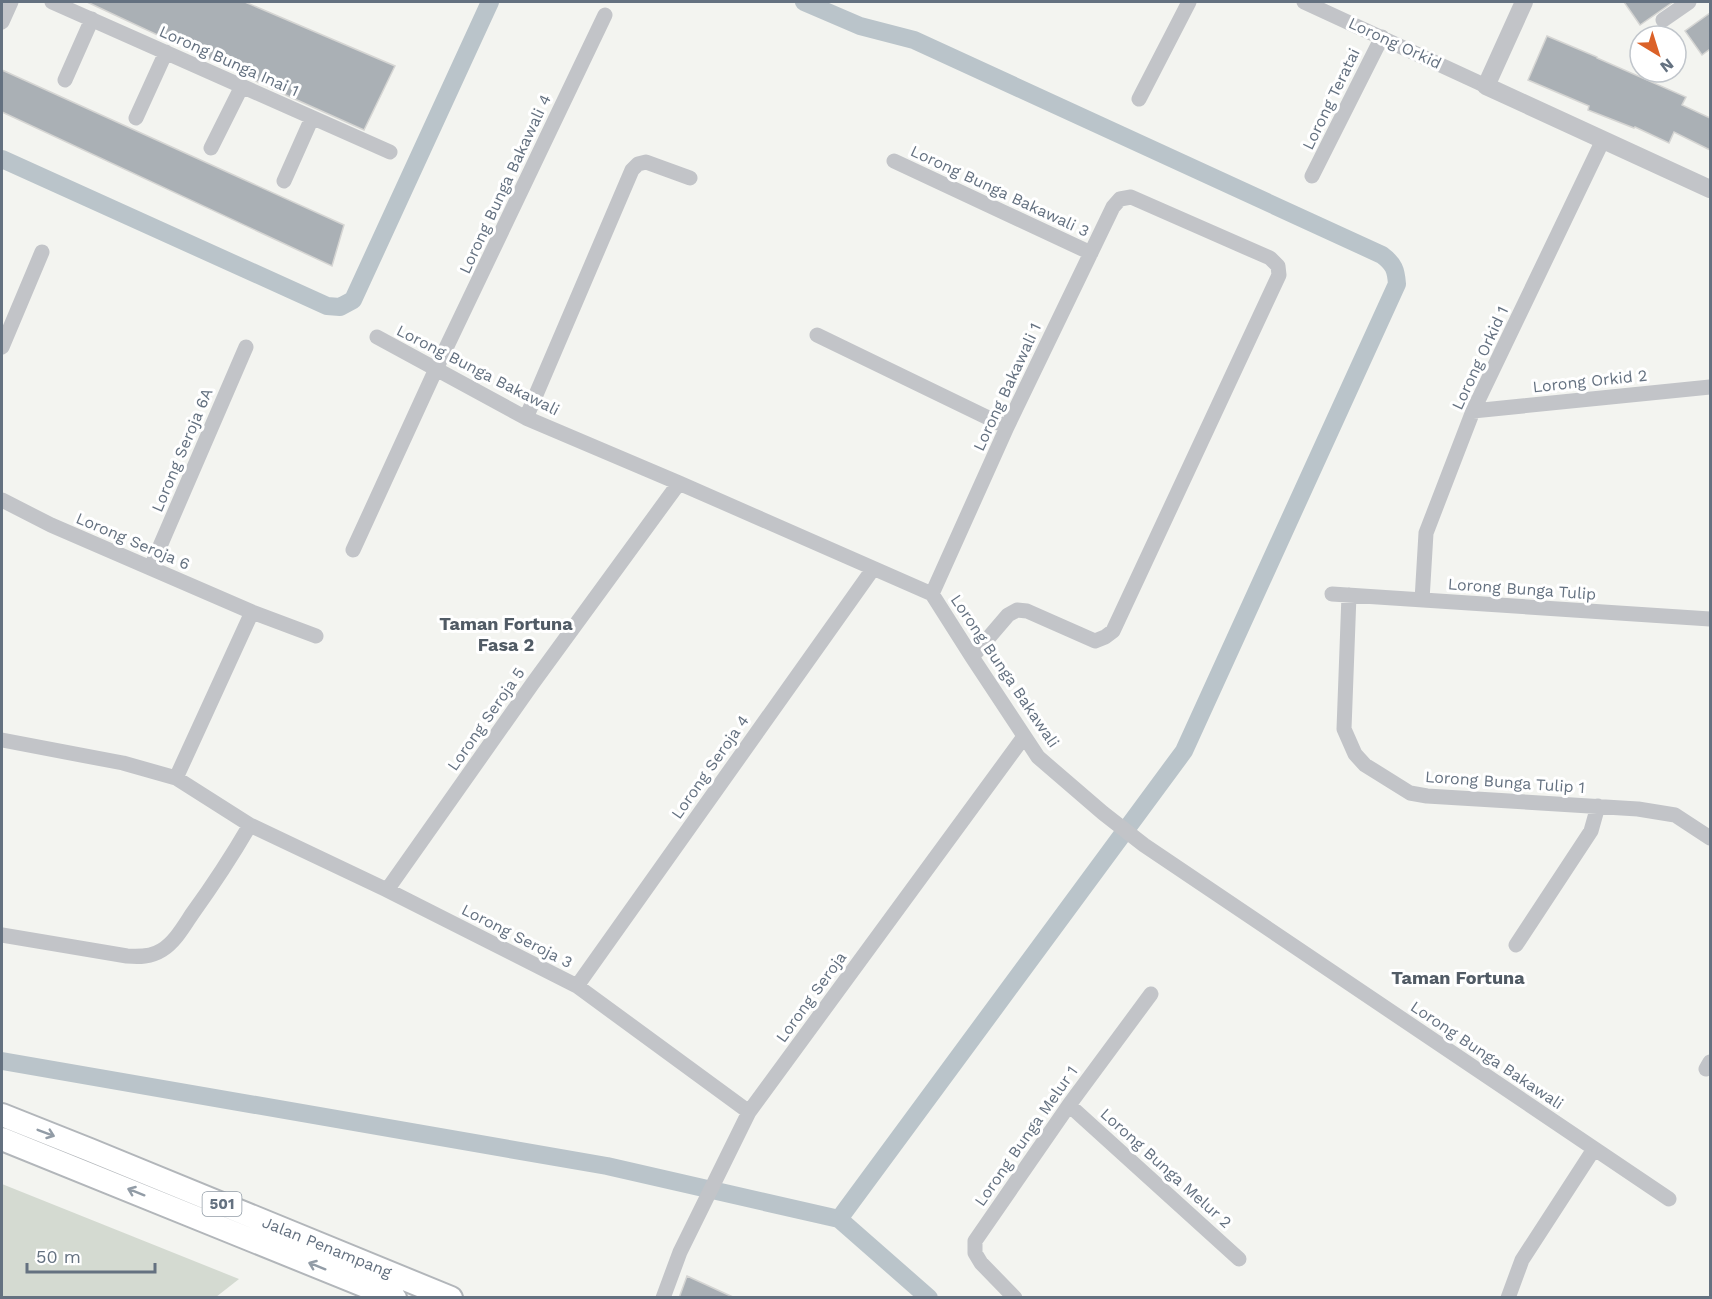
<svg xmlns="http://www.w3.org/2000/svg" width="1712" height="1299" font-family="'Work Sans',sans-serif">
  <rect width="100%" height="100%" fill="#f3f4f0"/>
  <path fill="#d4dad1" d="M2,1184l237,95 -23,18h-214z"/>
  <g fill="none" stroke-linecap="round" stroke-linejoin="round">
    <path stroke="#bac4ca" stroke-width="18" d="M804,2l56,24 54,14 468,215c12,9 14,15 15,29l-213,467 -345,468
      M2,159l325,147 13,1 13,-7 137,-298
      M2,1061l605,105 232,53 90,79"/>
  </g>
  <path fill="#aab0b5" stroke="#d5d5d3" stroke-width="1.5" d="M87,2h158l150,64 -31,64 -76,-34z
    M1624,2h49l-33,23z
    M1710,13v36l-8,6 -17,-24z
    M1547,36l50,21v1l89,39 -4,8 28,13v32l-36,-18 -5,11 -34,-16 -1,1 -46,-18 1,-4 -61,-26z
    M2,70l342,155 -12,41 -330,-154z
    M687,1276l48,22h-56z"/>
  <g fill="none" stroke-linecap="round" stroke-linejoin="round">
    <defs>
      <path id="primary" d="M2,1115l88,35 361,148
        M2,1139l393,159"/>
    </defs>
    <use href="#primary" stroke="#b2b6ba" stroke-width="26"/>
    <path stroke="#c2c4c8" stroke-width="15" d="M52,2l338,150
      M1304,2l182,84
      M1663,20l26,-18
      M2,22l9,-20
      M65,80l27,-61
      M1139,99l50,-97
      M136,118l30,-66
      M211,148l31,-62
      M894,161l197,92
      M1312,176l70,-139
      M284,181l28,-63
      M817,335l190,92
      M377,337l149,81 153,65 253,111 40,63 66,100 65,56 41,32 525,354
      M2,347l40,-95
      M1473,411l237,-24
      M526,418l106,-248 6,-6 8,-2 44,16
      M2,500l49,25 201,87 64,24
      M353,550l83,-181 169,-354
      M151,567l95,-220
      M932,594l75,-167 106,-220 7,-8 11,-2 139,61 8,8 1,9 -166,356 -8,6 -10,4 -68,-30 -10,-1 -9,5 -36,42
      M1332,594l378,25
      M1349,595l-5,134 11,25 10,11 45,28 17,3 211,13 37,6 35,23
      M1422,600l4,-67 47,-122 130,-271
      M2,740l121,23 53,15 74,47 137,65 190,96 172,126
      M176,778l76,-166
      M387,890l146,-207 146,-200
      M2,935l125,21c12,1 24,1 35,-6 13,-8 22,-24 30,-36 21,-29 40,-58 58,-89
      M1516,945l75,-114 7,-25
      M577,986l296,-417
      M1706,1069l4,-7
      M1069,1105l170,154
      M663,1298l17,-46 69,-140 274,-374
      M1015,1298l-34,-35 -6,-10v-12l94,-136 82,-111
      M1508,1298l14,-38 72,-111"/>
    <path stroke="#c2c4c8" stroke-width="18" d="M1524,2l-38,84 224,103"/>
    <use href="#primary" stroke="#fff" stroke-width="22"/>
  </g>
  <defs><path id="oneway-shaft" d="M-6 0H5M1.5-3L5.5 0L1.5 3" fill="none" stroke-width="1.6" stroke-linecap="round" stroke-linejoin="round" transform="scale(1.5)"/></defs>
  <g stroke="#929ca6">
    <use href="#oneway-shaft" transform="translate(46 1133) rotate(21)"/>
    <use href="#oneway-shaft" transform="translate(136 1192) rotate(-158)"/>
    <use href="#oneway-shaft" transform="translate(317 1266) rotate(-158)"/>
  </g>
  <g text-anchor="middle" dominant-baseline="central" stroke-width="6" stroke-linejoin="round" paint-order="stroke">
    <rect fill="#fff" stroke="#929ca6" stroke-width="1.5" x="202.5" y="1192" width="39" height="24" rx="4.5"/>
    <g font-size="15" font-weight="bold" fill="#647180">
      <text x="222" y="1204">501</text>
    </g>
    <g font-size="16" fill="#647180" stroke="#fff">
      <text transform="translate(1395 43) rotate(25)">Lorong Orkid</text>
      <text transform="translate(229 61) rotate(24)">Lorong Bunga Inai 1</text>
      <text transform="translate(1331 99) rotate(-64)">Lorong Teratai</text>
      <text transform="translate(505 184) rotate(-65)">Lorong Bunga Bakawali 4</text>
      <text transform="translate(1000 191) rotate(25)">Lorong Bunga Bakawali 3</text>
      <text transform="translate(1480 358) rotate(-65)">Lorong Orkid 1</text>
      <text transform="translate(478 370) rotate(27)">Lorong Bunga Bakawali</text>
      <text transform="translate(1590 381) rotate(-6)">Lorong Orkid 2</text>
      <text transform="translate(1007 387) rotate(-65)">Lorong Bakawali 1</text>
      <text transform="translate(182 450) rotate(-67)">Lorong Seroja 6A</text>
      <text transform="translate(133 541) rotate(23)">Lorong Seroja 6</text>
      <text transform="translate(1522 589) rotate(4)">Lorong Bunga Tulip</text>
      <text transform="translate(1005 671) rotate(56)">Lorong Bunga Bakawali</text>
      <text transform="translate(486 719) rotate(-55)">Lorong Seroja 5</text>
      <text transform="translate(710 767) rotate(-55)">Lorong Seroja 4</text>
      <text transform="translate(1505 782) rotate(4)">Lorong Bunga Tulip 1</text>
      <text transform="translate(517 936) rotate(27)">Lorong Seroja 3</text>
      <text transform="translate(811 997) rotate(-54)">Lorong Seroja</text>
      <text transform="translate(1487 1055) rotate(34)">Lorong Bunga Bakawali</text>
      <text transform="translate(1026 1136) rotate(-55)">Lorong Bunga Melur 1</text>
      <text transform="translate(1166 1168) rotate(42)">Lorong Bunga Melur 2</text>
      <text transform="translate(327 1247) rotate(22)">Jalan Penampang</text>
    </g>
    <g font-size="18" font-weight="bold" fill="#515b65" stroke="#fff">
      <text x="506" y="623">Taman Fortuna<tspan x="506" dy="21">Fasa 2</tspan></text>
      <text x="1458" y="977">Taman Fortuna</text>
    </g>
  </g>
  <rect width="1712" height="1299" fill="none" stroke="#647180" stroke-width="6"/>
  <g transform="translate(1658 54) rotate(142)"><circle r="28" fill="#ffffff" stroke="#c1c6cc" stroke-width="1.5"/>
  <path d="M0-4.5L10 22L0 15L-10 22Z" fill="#db6128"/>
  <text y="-9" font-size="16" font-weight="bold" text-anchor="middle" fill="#647180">N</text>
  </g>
  <path d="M27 1263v9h128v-9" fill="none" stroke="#647180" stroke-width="3"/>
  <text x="36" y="1263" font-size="18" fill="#647180" stroke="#ffffff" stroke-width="4.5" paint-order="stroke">50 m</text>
</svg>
